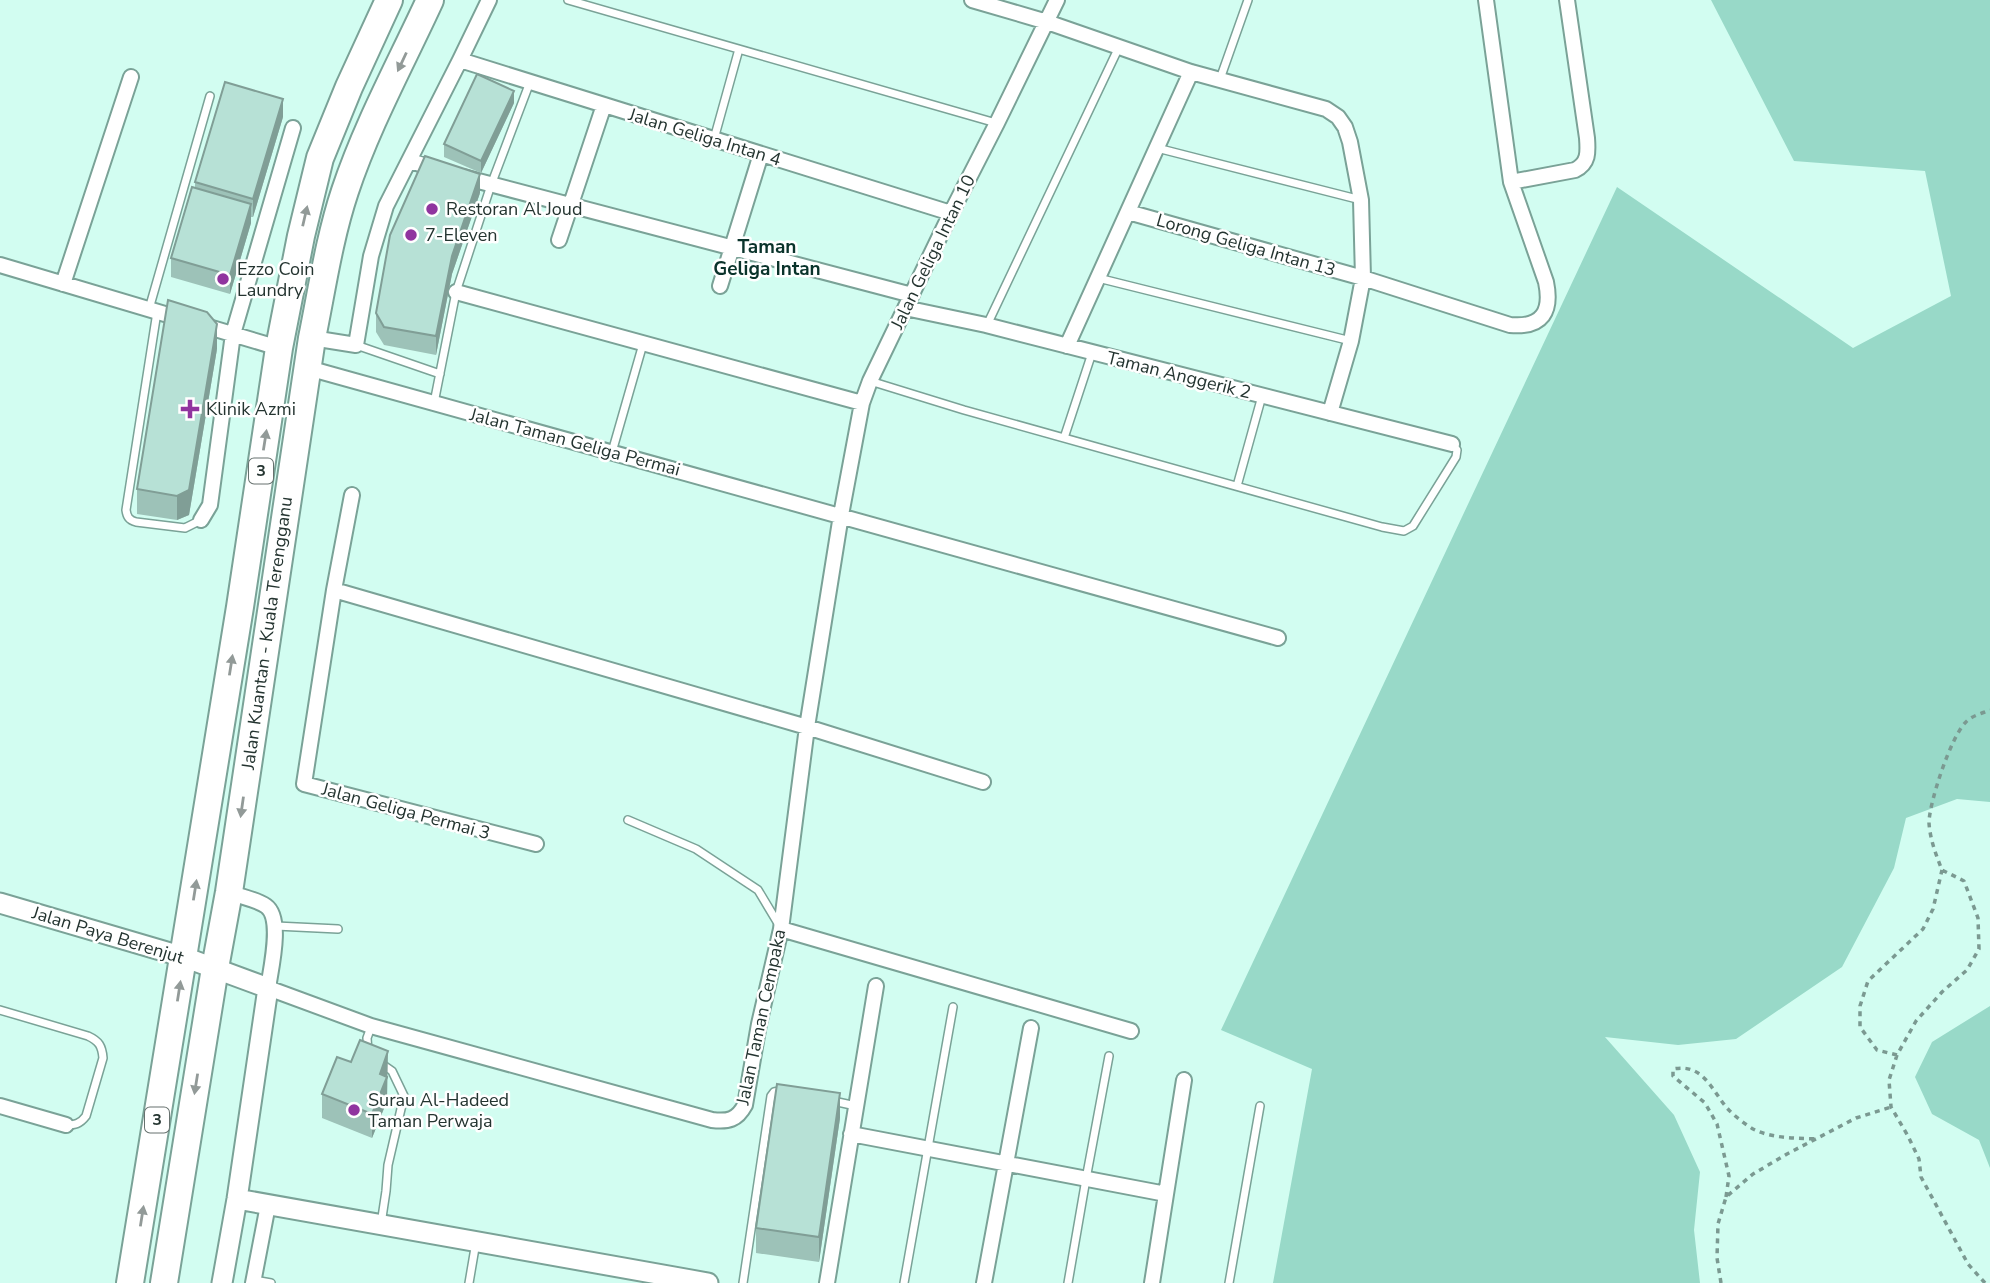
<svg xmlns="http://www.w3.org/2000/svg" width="1990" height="1283" font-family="'Nunito Sans',sans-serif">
  <rect width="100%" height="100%" fill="#d2fdf1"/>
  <path fill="#98d9c8" d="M1711,0h279v802l-33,-3 -51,19 -12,50 -52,99 -106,72 -58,6 -73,-8 69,78 26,57 -6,58 6,53h-427l39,-214 -91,-39 396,-843 236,161 98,-52 -26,-125 -131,-10z
    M1990,1006v162l-11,-28 -47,-26 -17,-37 17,-35z"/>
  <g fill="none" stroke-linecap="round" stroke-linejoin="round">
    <defs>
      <path id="lane" d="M568,0l428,123
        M1220,79l28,-79
        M714,139l25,-90
        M1157,148l204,52
        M1098,278l253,63
        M149,309l61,-213
        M157,312l-31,198c1,7 3,10 10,12l49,6 16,-8
        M987,325l132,-278
        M356,345l84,29
        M870,381l94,29 418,117 22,4 9,-5 43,-69 1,-7 -5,-6
        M434,403l22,-111 35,-107 39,-103
        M1064,438l28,-85
        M612,452l31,-108
        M1237,486l25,-90
        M628,820l68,29 62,41 21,35
        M276,926l62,3
        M0,1010l88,26c11,5 14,10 15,22l-17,58c-6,8 -11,9 -20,9
        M368,1052l-1,-14 4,-11
        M833,1101l23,5
        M381,1224l5,-33 2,-26 16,-69 -12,-25 -10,-7
        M254,1280l17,3
        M469,1283l7,-41
        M743,1283l28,-187 3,-4 10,-2
        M904,1283l49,-276
        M1068,1283l18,-104 23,-123
        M1229,1283l31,-177"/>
      <path id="street" d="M972,0l75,22 144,50 135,37 12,8 7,10 5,15 11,58 2,78 -12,63 -21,72
        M460,60l491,153
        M410,161l27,8
        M463,177l449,118
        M1511,182l64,-12c14,-7 13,-18 12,-32l-20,-138
        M1128,212l235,66 147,47c33,3 42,-14 36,-43l-35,-100 -25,-182
        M559,240l45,-135
        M0,265l279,83
        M63,284l68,-207
        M720,286l41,-132
        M456,292l406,111
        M905,308l81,17 466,119
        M312,338l44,7 15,-89 15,-50 74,-146 29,-60
        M1067,346l124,-274
        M308,368l970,270
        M352,495l-18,95 -30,194 232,60
        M201,520l9,-15 23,-171 60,-206
        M334,590l473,137 176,55
        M229,892c12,5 27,7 37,14 17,12 5,62 2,82l103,38 341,94c16,2 25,0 33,-15l14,-81 22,-95 26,-202 34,-212 21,-112 8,-22 81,-168 46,-90 60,-123
        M781,929l350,102
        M0,1106l66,19
        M851,1134l315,60
        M253,1283l15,-78
        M827,1283l49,-297
        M984,1283l47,-255
        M1152,1283l32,-203"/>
      <path id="secondary" d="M0,903l184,54 84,31 -31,211 -15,84
        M237,1199l471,84"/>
      <path id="highway" d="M130,1283l110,-676 39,-259 22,-112 19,-78 29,-71 40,-87
        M164,1283l51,-315 14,-76 83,-554c10,-49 17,-99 33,-147 22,-66 56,-128 85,-191"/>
    </defs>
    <use href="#lane" stroke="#7aa297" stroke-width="10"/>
    <use href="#street" stroke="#7aa297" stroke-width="18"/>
    <use href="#secondary" stroke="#7aa297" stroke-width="23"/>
    <use href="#highway" stroke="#7aa297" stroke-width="30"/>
    <path stroke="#7b9991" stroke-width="3.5" stroke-dasharray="5 5" stroke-linecap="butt" d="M1897,1055l-20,-5 -17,-23v-21l8,-25 55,-52 10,-20 9,-39
      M1726,1197l3,-21 -12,-52 -12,-21 -32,-27v-7c30,-6 38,20 54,39 6,7 18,16 26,21 20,10 44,9 66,10
      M1721,1283l-4,-25 1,-34 8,-27 27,-23 34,-20 69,-36 35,-11
      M1985,1283l-17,-19 -47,-87 -2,-18 -11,-23 -17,-29 -2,-27 8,-25 19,-34 26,-29 25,-22 12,-21 -1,-31 -14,-37 -22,-11c-6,-15 -12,-31 -13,-47 0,-20 22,-87 37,-101 5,-6 17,-9 24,-12"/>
    <use href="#lane" stroke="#fff" stroke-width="7"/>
    <use href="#street" stroke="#fff" stroke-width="14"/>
    <use href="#secondary" stroke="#fff" stroke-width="19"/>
    <use href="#highway" stroke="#fff" stroke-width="26"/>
  </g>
  <path fill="#9dc2b8" d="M514,103l-33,70 -37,-16v-13z
    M283,117l-30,100h-2v6l-21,71 -59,-17v-19l24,-70v-6z
    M480,193l-28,81 -16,81 -52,-10 -8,-13v-19z
    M217,349l-28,166 -12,5 -40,-6v-25z
    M388,1076l-1,4v21l-15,37 -50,-20v-24z
    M840,1118l-21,144 -63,-9v-25z"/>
  <path fill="#809e96" d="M514,91v12l-33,70v-12z
    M283,99v18l-30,100v-18z
    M480,174v19l-28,81 -16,81v-19l16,-80z
    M251,204v19l-21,71v-19z
    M217,324v25l-28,166 -12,5v-24z
    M388,1051l-1,50 -15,37v-24l8,-40z
    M840,1093v25l-21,144v-25z"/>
  <path fill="#b7e1d6" stroke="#809e96" stroke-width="2" d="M477,74l37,17 -33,70 -37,-17z
    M225,82l58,17 -30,100 -58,-17z
    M425,156l55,18 -28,82 -16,80 -52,-9 -8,-14 14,-78z
    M192,187l59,17 -21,71 -59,-17z
    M168,300l39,12 10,12 -28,166 -12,6 -40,-7z
    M360,1040l28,11 -8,23 7,3 -15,37 -50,-20 15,-37 14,5z
    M777,1084l63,9 -21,144 -63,-9z"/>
  <defs><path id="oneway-solid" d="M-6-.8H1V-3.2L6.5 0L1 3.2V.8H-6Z" transform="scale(1.75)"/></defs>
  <g fill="#929a98">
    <use href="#oneway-solid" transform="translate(402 62) rotate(115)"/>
    <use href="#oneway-solid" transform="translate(305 216) rotate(-77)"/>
    <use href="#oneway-solid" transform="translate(265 440) rotate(-81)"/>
    <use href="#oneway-solid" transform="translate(231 665) rotate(-81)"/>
    <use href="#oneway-solid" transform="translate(242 807) rotate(98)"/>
    <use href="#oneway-solid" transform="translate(195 890) rotate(-81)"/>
    <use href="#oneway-solid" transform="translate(179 991) rotate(-81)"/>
    <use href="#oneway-solid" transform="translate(196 1084) rotate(99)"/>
    <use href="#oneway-solid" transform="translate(142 1216) rotate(-81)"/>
  </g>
  <g fill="#90349f" stroke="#fff" stroke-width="2.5">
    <circle cx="432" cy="209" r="7"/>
    <circle cx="411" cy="235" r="7"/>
    <circle cx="223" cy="279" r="7"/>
    <path d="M186.5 398.5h7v7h7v7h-7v7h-7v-7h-7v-7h7z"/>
    <circle cx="354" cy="1110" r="7"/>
  </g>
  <g text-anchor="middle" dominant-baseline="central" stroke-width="5" stroke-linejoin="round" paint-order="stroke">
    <g fill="#fff" stroke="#66716e" stroke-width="2">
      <rect x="249" y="458.5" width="24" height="25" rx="5"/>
      <rect x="145" y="1107.5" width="24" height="25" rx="5"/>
    </g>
    <g font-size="16" font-weight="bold" fill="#243430">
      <text x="261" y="471">3</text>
      <text x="157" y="1120">3</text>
    </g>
    <g font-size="18" fill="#243430" stroke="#fff">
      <text transform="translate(705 137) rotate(17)">Jalan Geliga Intan 4</text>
      <text transform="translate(1246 245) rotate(16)">Lorong Geliga Intan 13</text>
      <text transform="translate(933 252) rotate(-64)">Jalan Geliga Intan 10</text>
      <text transform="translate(1179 375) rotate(14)">Taman Anggerik 2</text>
      <text transform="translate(575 442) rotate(15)">Jalan Taman Geliga Permai</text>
      <text transform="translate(267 633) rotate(-82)">Jalan Kuantan - Kuala Terengganu</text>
      <text transform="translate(406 811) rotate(15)">Jalan Geliga Permai 3</text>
      <text transform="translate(108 935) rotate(17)">Jalan Paya Berenjut</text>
      <text transform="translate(761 1017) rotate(-78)">Jalan Taman Cempaka</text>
    </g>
    <g font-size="18" fill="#243430" stroke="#fff" text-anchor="start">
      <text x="446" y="209">Restoran Al Joud</text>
      <text x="425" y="235">7-Eleven</text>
      <text x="237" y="269">Ezzo Coin<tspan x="237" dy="21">Laundry</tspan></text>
      <text x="206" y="409">Klinik Azmi</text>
      <text x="368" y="1100">Surau Al-Hadeed<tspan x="368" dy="21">Taman Perwaja</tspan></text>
    </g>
    <g font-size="19" font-weight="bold" fill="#0a332b" stroke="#fff">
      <text x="767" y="247">Taman<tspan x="767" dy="22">Geliga Intan</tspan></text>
    </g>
  </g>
</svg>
